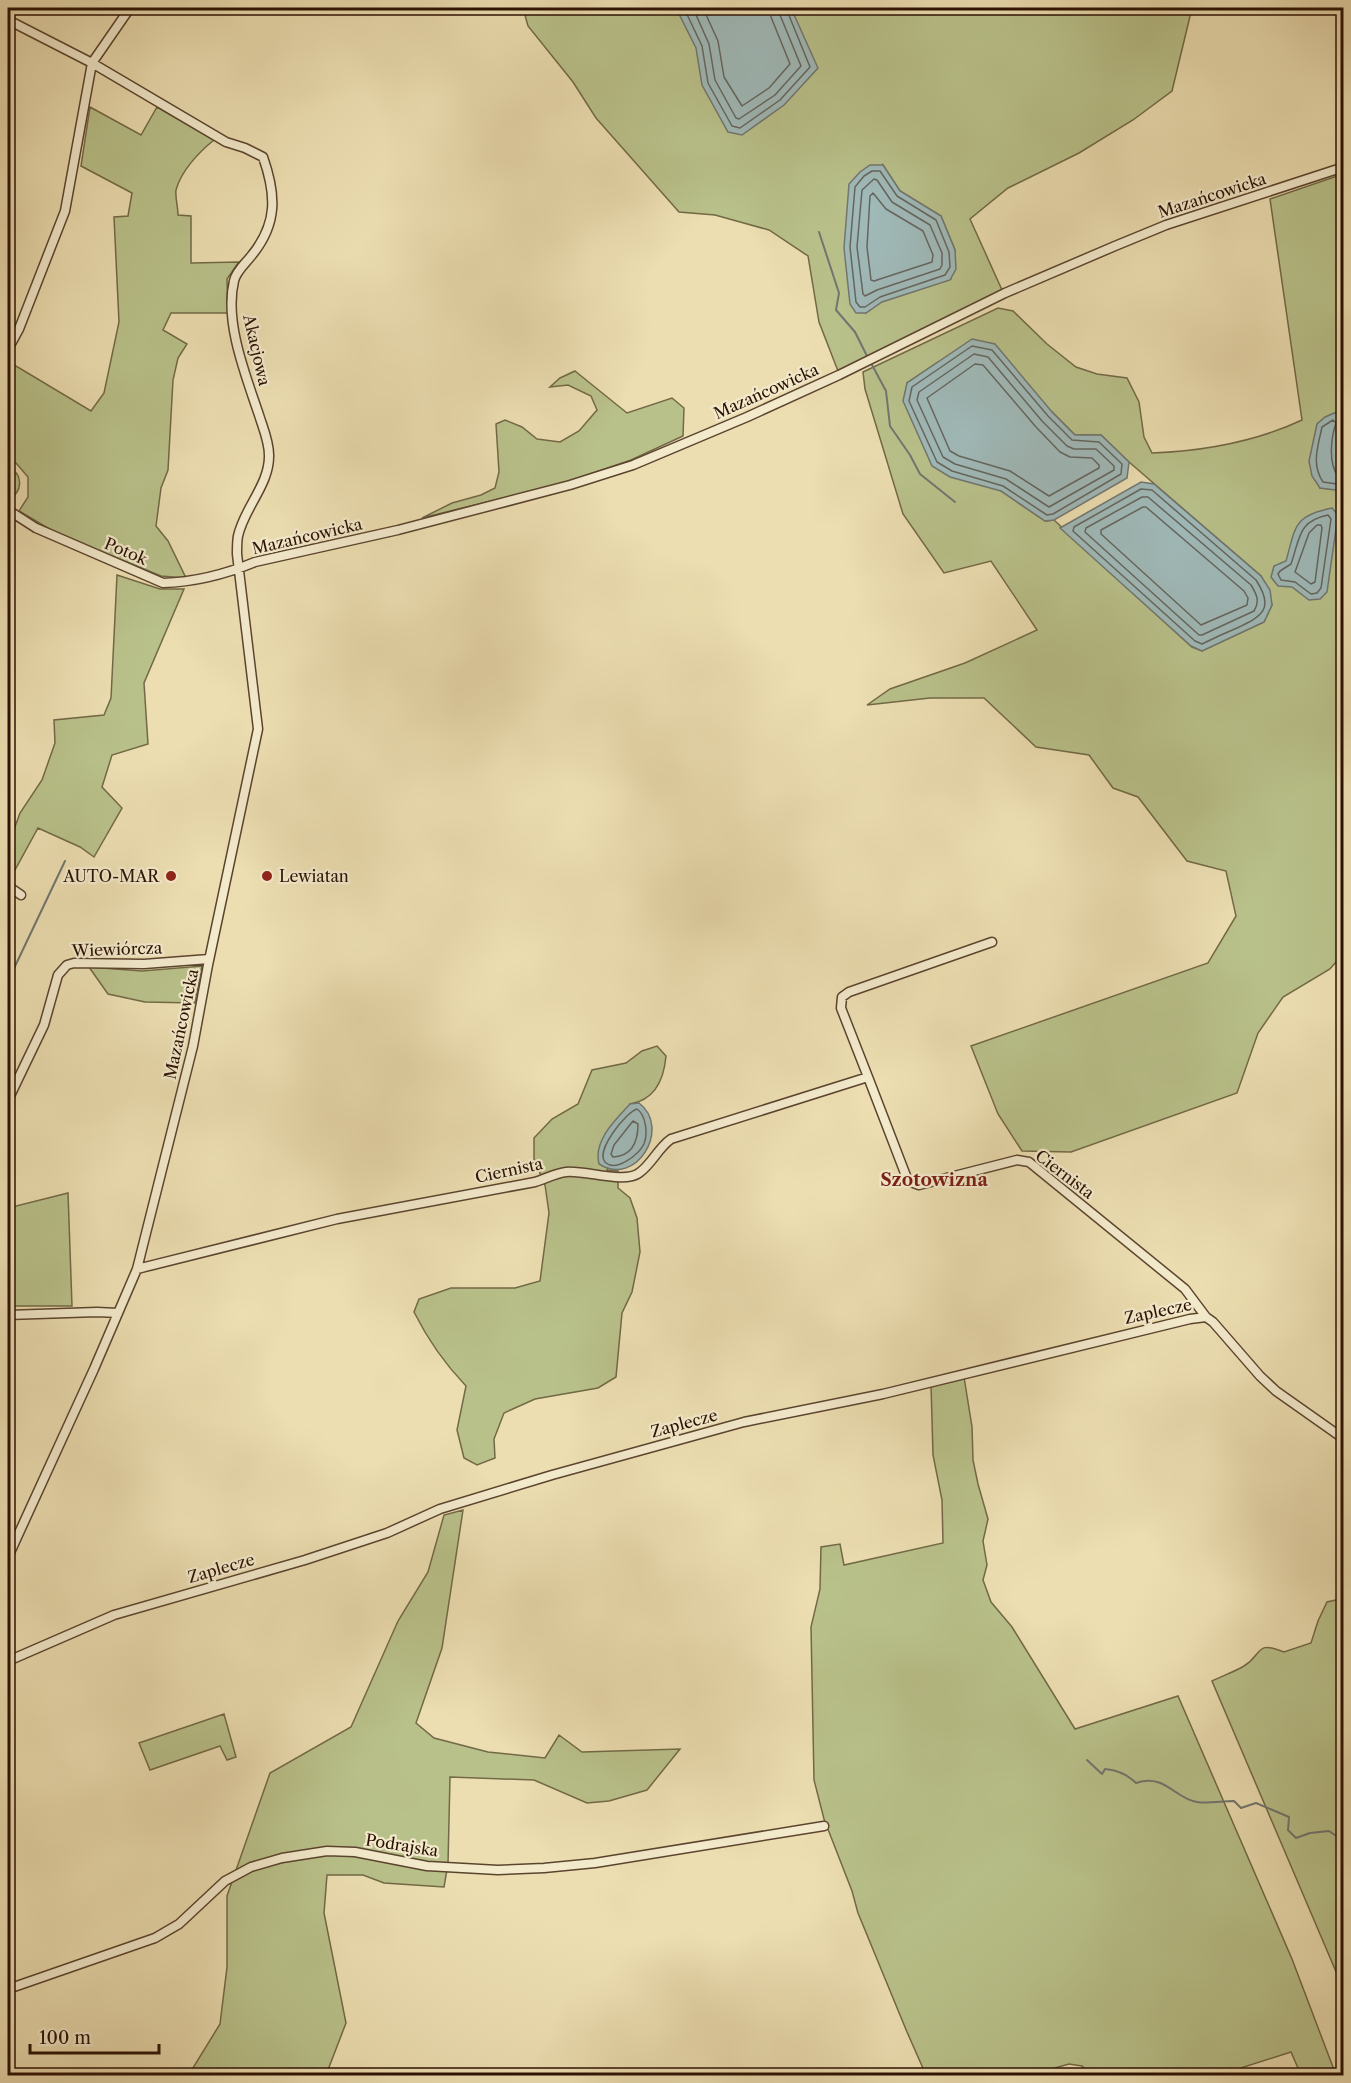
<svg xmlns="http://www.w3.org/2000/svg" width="1351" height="2083" font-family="'Libre Caslon Text',serif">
  <rect width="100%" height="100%" fill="#ecdeb1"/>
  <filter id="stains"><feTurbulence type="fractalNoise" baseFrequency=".00333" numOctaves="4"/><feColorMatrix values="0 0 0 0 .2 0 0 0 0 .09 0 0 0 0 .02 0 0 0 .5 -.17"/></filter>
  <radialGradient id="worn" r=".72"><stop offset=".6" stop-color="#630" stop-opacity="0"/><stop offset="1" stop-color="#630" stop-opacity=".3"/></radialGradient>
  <path fill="#b9c18a" stroke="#726946" stroke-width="1.5" fill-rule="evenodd" d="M523,8h669l-20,83 -39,29 -54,33 -71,35 -38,31 32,71 -164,81 -19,-49 -11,-66 -39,-26 -54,-15 -36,-3 -83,-94 -23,-36 -45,-56zM883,165l17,26 41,25 14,34 -4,29 -70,23 -15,11z
    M90,107l51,28 16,-28 57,33c-15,12 -33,31 -38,50 -1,7 2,17 2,25l13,1v47l48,-1 -12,17 1,34h-57l-8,17 24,14 -9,14 -5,22 -5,90 -7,18 -5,38 12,15 18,37 -25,-2 -103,-42 -39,-23 9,-14v-20l-12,-14 -8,-1v-95l3,-4 80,48 13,-18 15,-71 -5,-105 14,-1 4,-23 -51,-27z
    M1343,174v303c-8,-20 -4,-41 0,-62l-23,73 23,2v464l-13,15 -47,28 -25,36 -21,60 -166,59 -49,-1 -24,-37 -27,-68 237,-83 28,-47 -10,-45 -39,-10 -49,-64 -25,-9 -24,-33 -53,-8 -52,-49h-54l-63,7 23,-16 75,-26 72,-33 -46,-69 -47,12 -41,-59 -38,-125 -2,-17 135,-64 15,3 34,33 29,23 21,7 30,4 12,24 5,35 8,16c52,-2 103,-11 150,-33l-32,-221zM938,362l114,50 23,23h26l28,27 132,114 11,29 -8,17 -62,29 -10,-4 -138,-127 -9,1 -44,-30 -94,-108z
    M575,371l52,42 45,-15 12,10 -1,28 -52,24 -64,22 -145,36 30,-15 29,-8 14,-7 4,-16 -3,-48 9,-4 17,7 15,12 23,3 19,-11 18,-21 -6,-14 -23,-11 -18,2 10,-9z
    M8,467c16,7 15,25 0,33z
    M117,575l43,14h24l-40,94 4,61 -36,11 -10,32 20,21 -28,49 -14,-10 -42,-19 -28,51 -2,-2v-31l12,-33 22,-33 13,-37 -1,-23 50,-5 7,-17z
    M202,966l-7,37 -50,-1 -37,-8 -19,-27 53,4z
    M657,1046l9,10c-2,23 -11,44 -36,48l-23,66 11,1v17l12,10 7,20 3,34 -8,40 -10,21 -6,64 -18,11 -63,11 -31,14 -10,26 1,19 -18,7 -13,-7 -7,-28 9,-44c-22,-23 -38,-46 -52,-74l5,-13 32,-11h64l25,-7 9,-68 -4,-28 -11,-26v-21l18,-19 26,-15 14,-34 34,-7 16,-12z
    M68,1193l4,113h-64v-98z
    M964,1377l8,50 1,33 5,24 10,35 -5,22 4,24 -4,15 8,22 21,25 63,102 103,-33 114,263 44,116h-35l-10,-23 -72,23h-128l-9,-9 -13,-2 -39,11h-104l-19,-43 -49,-119 -6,-22 -28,-72 -10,-39 -3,-153 9,-38 1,-42 19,-3 4,21 99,-22 -1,-43 -9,-45 -2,-70z
    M463,1510l-21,138 -26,75 18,15 54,14 57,6 14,-23 23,17 98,-3 -33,41 -38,11 -22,2 -53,-23 -84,-3 -2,87 -4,23 -60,-4 -21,-8h-36l-3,38 22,110 -20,52 -138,1 32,-52 7,-57v-71l43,-123 81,-46 47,-106 30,-49 16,-57z
    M1340,1599l4,5 -1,384 -131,-307c10,-5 22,-9 32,-15 19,-12 11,-26 40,-14l27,-9 7,-22 9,-19z
    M224,1714l12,43 -9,3 -7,-14 -70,24 -11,-27z"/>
  <path fill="#9fb9b8" stroke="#717670" stroke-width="1.5" d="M676,8h115l27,60 -34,37 -42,30 -14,-3 -26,-47 -6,-37z
    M870,165h13l17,26 41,25 14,34 1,19 -6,11 -68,22 -16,11h-10l-6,-9 -6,-56 5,-64 11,-12z
    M972,339l23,5 57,68 23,23h26l28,27 -2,16 -73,42 -9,1 -44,-30 -51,-14 -18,-11 -29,-65 4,-18z
    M1339,411l4,4c-2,11 -6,23 -5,33 1,15 6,28 5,43l-23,-3 -8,-12 -3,-15 8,-37 8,-7z
    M1141,482l13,2 107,92 9,14 2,15 -8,17 -62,29 -11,-5 -131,-118z
    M1332,508l6,7 -11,77 -7,7 -11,1 -17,-13 -14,-1 -7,-9 3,-11 12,-5c10,-35 7,-45 46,-53z
    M639,1103c33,25 -3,85 -40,61 -6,-23 16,-44 31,-60z"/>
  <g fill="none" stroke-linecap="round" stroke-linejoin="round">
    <path stroke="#65655e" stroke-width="1.5" d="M684,8l18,38 6,37 24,43 8,2 40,-28 30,-33 -24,-59
      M693,8l16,36 6,36 21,38 3,1 36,-24 26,-29 -21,-51 -1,-7
      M703,8l15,33 6,36 18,29 27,-18 21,-24 -19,-47 -1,-9
      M880,171l17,25 39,24 13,32 1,15 -5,8 -65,22 -15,10h-5l-4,-5 -6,-55 5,-60 9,-11 8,-5z
      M874,179l3,1 15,22 38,23 12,28v12l-2,4 -63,21 -12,6 -2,-2 -6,-47 5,-57z
      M873,193l13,16 37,22 10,24 -1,7 -58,19 -3,-1 -4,-33 3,-51z
      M972,346l20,4 56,66 24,24 27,2 23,22 -1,10 -68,40 -6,1 -44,-29 -51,-15 -15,-9 -28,-61 3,-14z
      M974,354l14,3 54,64 25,25 7,3h22l18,17v4l-65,37 -43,-28 -51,-15 -12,-7 -26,-57 2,-8z
      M975,364l8,1 53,62 24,25 10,5 22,1 7,7v3l-50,28 -39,-25 -51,-15 -9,-5 -23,-53z
      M1344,477l-6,-1c-10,-13 -7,-38 -2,-53l-3,-3 -11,7c-4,20 -11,37 1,55l21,3
      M1141,489l11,1 104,90c19,29 6,36 -19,48 -12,5 -23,10 -35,16l-7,-3 -122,-110 1,-4z
      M1142,497h6l103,88c6,10 9,16 3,26l-52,24h-3l-114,-103 1,-4z
      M1143,507h3l98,84 4,7 -1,7 -46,20 -100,-91v-4z
      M1328,515l3,4 -10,69 -4,5 -6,1 -16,-12 -14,-2 -3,-6 2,-3 11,-7c9,-26 7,-43 37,-49z
      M1317,525h4l1,3 -7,54 -4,2 -16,-12 14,-39z
      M637,1109c9,6 11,25 7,35 -5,10 -28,29 -39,18 -10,-11 21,-50 32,-53z
      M633,1121l5,3c0,17 -6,32 -25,33l-2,-3 3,-9z"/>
    <path stroke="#717670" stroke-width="2" d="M819,232l20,61 -3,17 19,22 13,26
      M871,363l15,28 4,35 20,29 10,19 35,28
      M8,981l57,-120
      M1087,1760l15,14 3,-5c12,1 22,5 31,14 29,-10 39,16 61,19 11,2 25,-1 37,-1l7,7 15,-5 33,14 -1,13 8,8 14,-5 19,-2 15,10"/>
    <defs>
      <path id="minor" d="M8,20l84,43 134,79 19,6 18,9c13,37 15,66 -11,98 -6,8 -16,16 -18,26 -10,41 12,95 25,134 4,13 10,26 10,40 1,29 -25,53 -31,81 -1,5 -1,12 -1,18l21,175 -50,236 -15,81 -56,223 -43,100 -86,188
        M8,349l11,-20 46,-118 27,-148 38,-55
        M8,510l28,18 127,55c32,-1 63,-9 92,-21l143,-32 172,-45 63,-20 114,-48 92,-42 166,-82 110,-47 51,-21 178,-58
        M8,886l13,9
        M868,1077l40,104 11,4 98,-25 12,2 156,127 21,28
        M8,1100l36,-75 14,-50 9,-10 7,-2 70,1 65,-5
        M137,1269l200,-50 198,-37c10,-3 21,-9 31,-10 20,-2 58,12 73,1 13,-9 19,-25 32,-34l197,-62 -27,-69 1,-11 7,-5 143,-50
        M8,1315l89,-3 21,1
        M8,1661l106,-46 191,-55 82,-27 53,-24 112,-34 192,-53 139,-28 307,-75 16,-2 7,5 47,54 16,15 68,48
        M8,1989l147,-51 24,-14 46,-43 26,-14 31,-9 45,-7 28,1 72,14 71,4 46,-2 51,-5 229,-37"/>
    </defs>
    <use href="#minor" stroke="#5b442e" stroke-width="11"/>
    <use href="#minor" stroke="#f3eacc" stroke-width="8"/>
  </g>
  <g fill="#8f2418" stroke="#f3eacc" stroke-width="2">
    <circle cx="171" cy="876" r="6"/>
    <circle cx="267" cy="876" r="6"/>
  </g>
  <g text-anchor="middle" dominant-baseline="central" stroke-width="4.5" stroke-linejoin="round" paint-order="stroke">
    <g font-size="16" fill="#2b1103" stroke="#f3eacc">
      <text transform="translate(1212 195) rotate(-18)">Mazańcowicka</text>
      <text transform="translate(257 350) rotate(77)">Akacjowa</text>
      <text transform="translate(766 391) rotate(-24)">Mazańcowicka</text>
      <text transform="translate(307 536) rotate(-13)">Mazańcowicka</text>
      <text transform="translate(126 551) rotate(23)">Potok</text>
      <text transform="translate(117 949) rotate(-2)">Wiewiórcza</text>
      <text transform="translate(181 1024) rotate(-78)">Mazańcowicka</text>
      <text transform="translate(509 1170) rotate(-12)">Ciernista</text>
      <text transform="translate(1065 1174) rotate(37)">Ciernista</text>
      <text transform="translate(1158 1311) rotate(-12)">Zaplecze</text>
      <text transform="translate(684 1423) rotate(-15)">Zaplecze</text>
      <text transform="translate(221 1568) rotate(-16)">Zaplecze</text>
      <text transform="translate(402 1845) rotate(9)">Podrajska</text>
    </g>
    <g font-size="16" fill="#2b1103" stroke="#f3eacc" text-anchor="end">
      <text x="159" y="876">AUTO-MAR</text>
      <text x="279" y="876" text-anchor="start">Lewiatan</text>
    </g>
    <g font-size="18" font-weight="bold" fill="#7a1f14" stroke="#f3eacc">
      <text x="934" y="1180">Szotowizna</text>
    </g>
  </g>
  <rect width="1351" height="2083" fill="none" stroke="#ecdeb1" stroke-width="30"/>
  <rect x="9" y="9" width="1333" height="2065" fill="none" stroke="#2b1103" stroke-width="3"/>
  <rect x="15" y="15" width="1321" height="2053" fill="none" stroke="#2b1103" stroke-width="1.5"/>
  <path d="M30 2044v9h129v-9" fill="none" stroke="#2b1103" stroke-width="3"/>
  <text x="39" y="2044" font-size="18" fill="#2b1103" stroke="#f3eacc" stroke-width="4.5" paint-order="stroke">100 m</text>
  <rect width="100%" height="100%" filter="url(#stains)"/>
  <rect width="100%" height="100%" fill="url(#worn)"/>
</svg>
